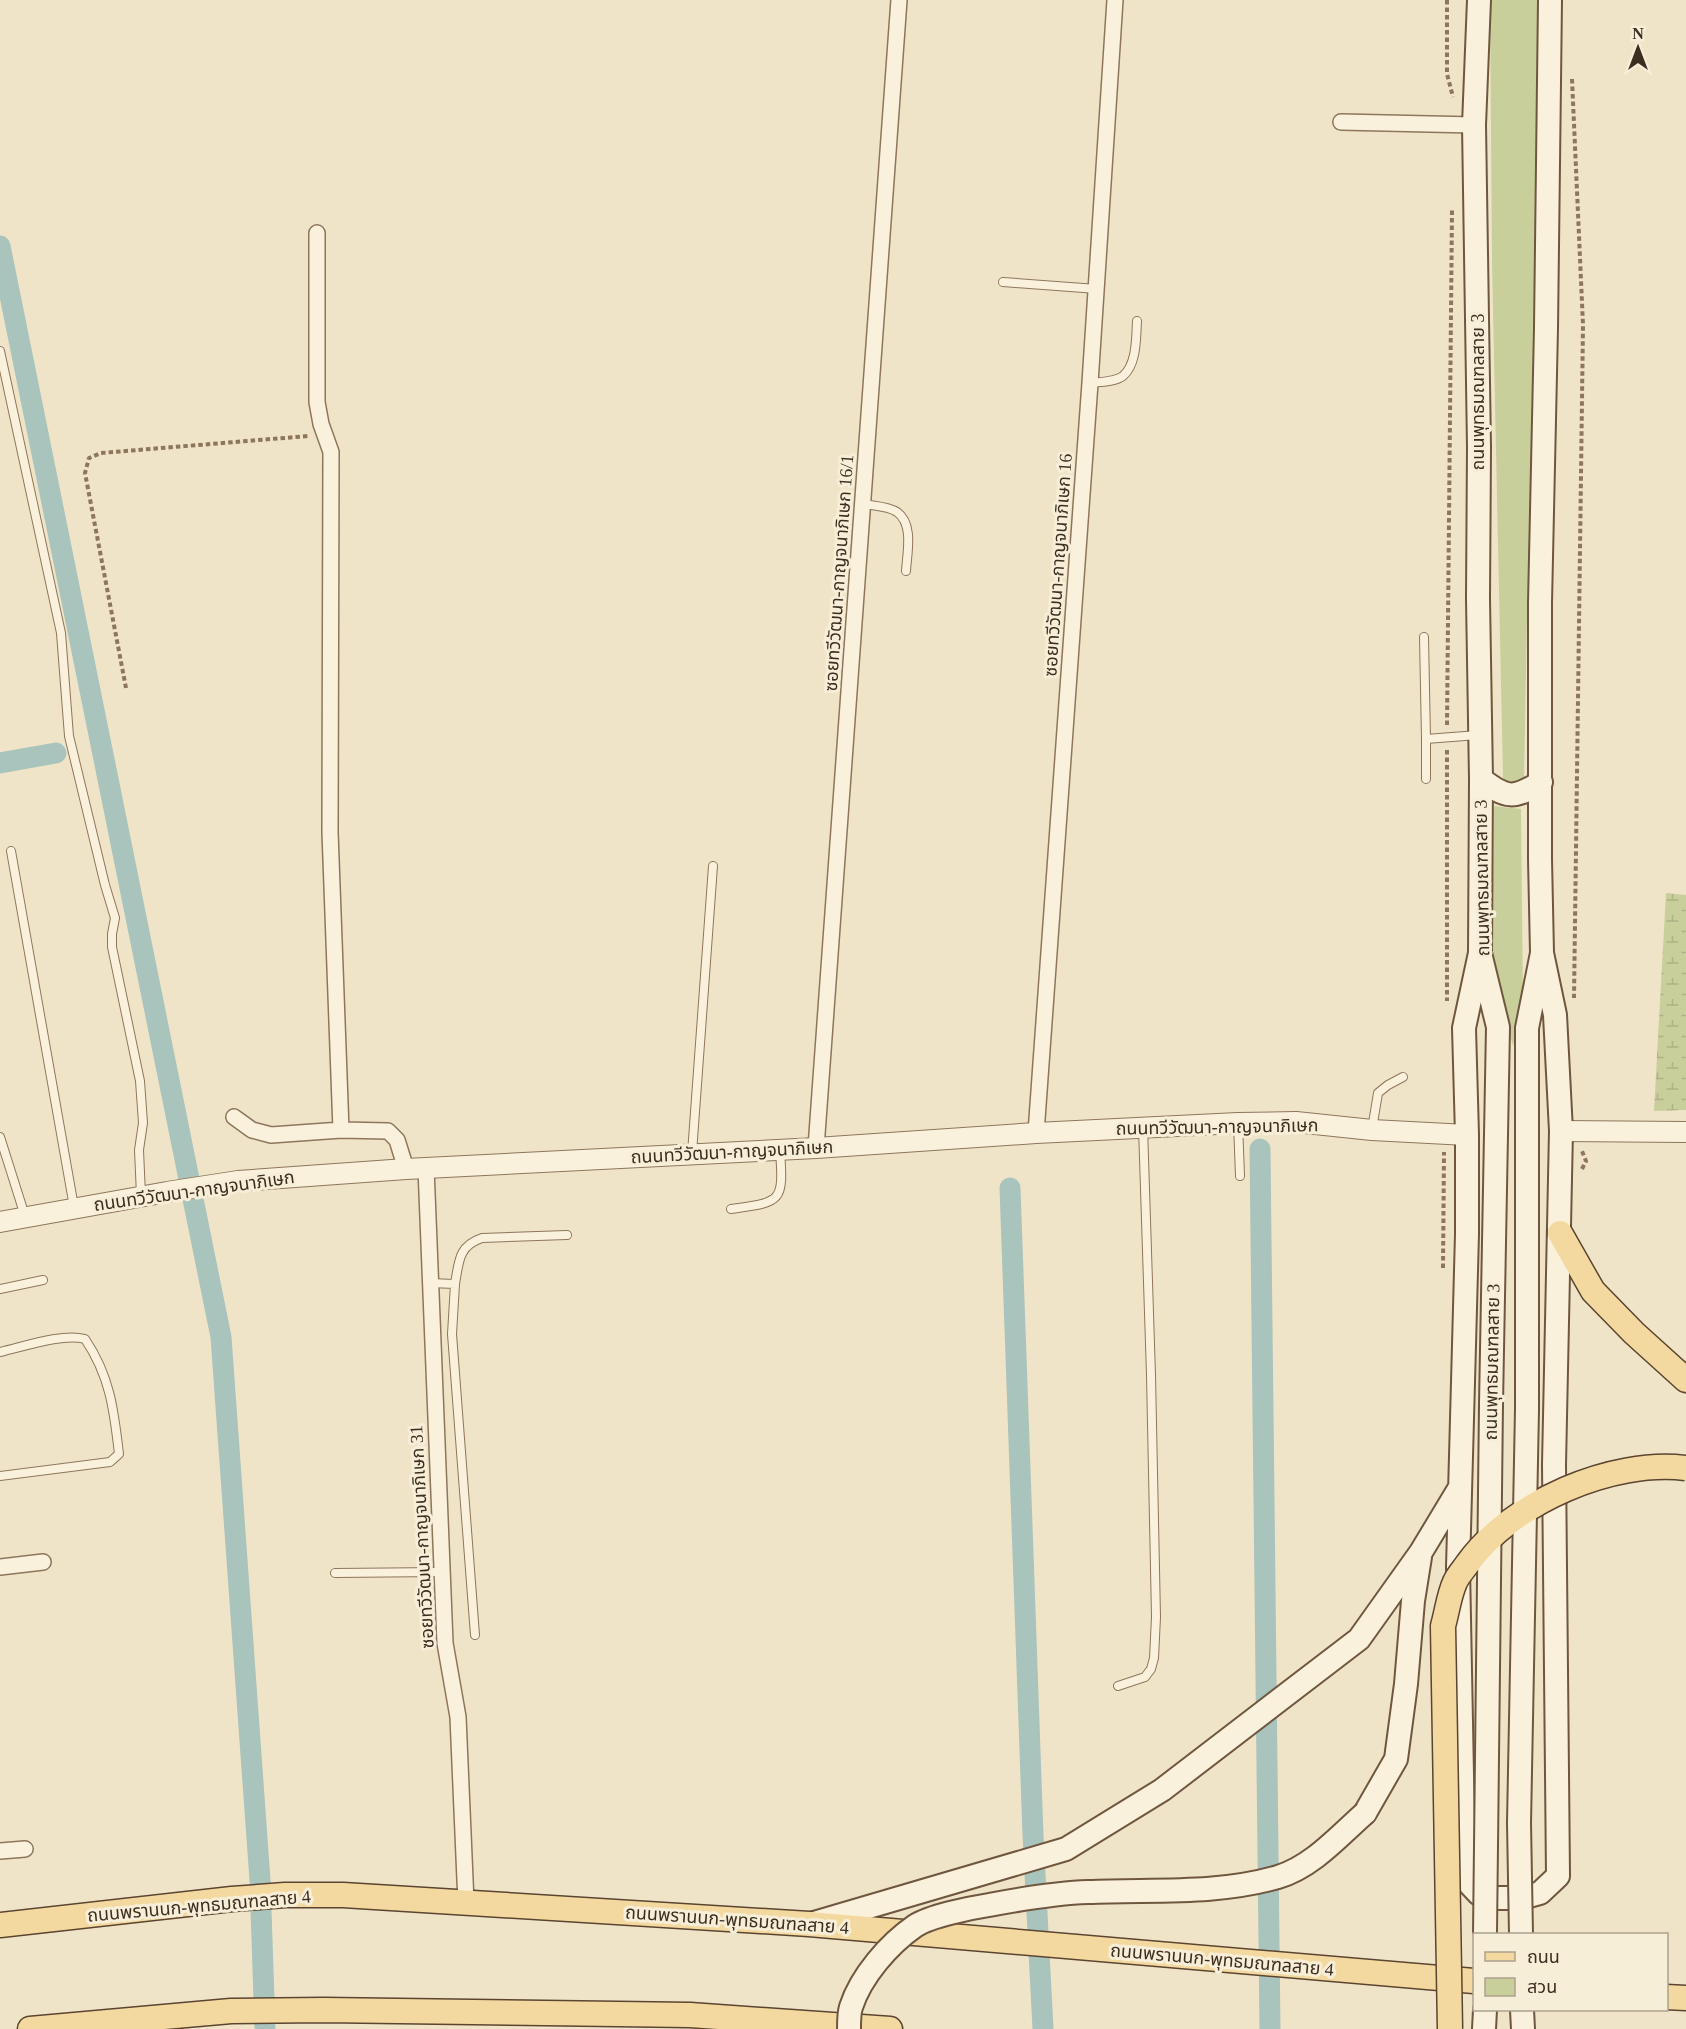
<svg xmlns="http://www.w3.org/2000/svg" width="1686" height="2029" font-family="'Times New Roman','Noto Sans Thai',serif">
  <defs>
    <pattern id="wetland-marsh" width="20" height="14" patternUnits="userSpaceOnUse" patternTransform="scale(1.5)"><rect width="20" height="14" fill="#c9cf9b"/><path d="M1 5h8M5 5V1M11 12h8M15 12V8" fill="none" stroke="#aeb285"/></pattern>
  </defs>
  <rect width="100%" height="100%" fill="#f0e4c8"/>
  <path fill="#c9cf9b" d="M1490,0h48v289l-11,328 -3,164 -14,6 -7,-9 -11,-515z
    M1494,806l27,3 2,198 -10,39 -21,-79z"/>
  <path fill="url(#wetland-marsh)" d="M1666,893l20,2v215l-32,1z"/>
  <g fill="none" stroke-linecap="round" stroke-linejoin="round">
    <path stroke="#a9c4bc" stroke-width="21" d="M0,246l221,1091 39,543 5,149
      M0,763l56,-10
      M1260,1149l10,880
      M1010,1188l23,647 10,194"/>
    <defs>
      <path id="service" d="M1003,282l94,7
        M0,351l61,282 8,103 36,149 10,33 -3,16v13l28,134 3,42 -4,27 2,45
        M1090,383c10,-1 25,-1 33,-7 14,-12 13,-38 14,-55
        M864,504c10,2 24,2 33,8 17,12 10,41 9,59
        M1424,637l2,102 52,-4
        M1426,739v40
        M11,851l63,356
        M1238,1123l2,53
        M1372,1129l6,-36 10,-8 15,-8
        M0,1137l25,79
        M692,1153l21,-287
        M731,1209c50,-7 53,-6 49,-58
        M430,1283l25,1 -3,50 23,301
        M455,1284c4,-22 3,-38 27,-46l85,-3
        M0,1289l43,-9
        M0,1352c23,-5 62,-19 85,-13 25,37 29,71 34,115l-9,8 -110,14
        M335,1573l106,-1
        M1118,1686l27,-9 6,-8 3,-11 2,-41 -5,-242 -8,-248"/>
      <path id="minor" d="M1341,122l133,3
        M317,233v169l4,22 10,28 -1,380 11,298
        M234,1117l18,13 19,5 70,-5 47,1 9,9 9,29
        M1036,1133l54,-750 25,-383
        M816,1148l83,-1148
        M426,1168l19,475 13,74 8,186
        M0,1567l43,-5
        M0,1851l25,-2"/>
      <path id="tertiary" d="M1561,1131l125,1
        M0,1222l167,-30 71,-11 168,-12 410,-21 220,-15 202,-10 58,-1 76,8 95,5"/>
      <path id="secondary" d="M1479,0l-5,125 5,322 -1,152 3,180 -1,174 18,74 -7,377
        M1481,779c26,20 33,20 60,3
        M1480,953l-16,75 3,107v99l-9,333 6,311 15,16 18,4h25l18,-5 18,-17 -4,-411 7,-334 -6,-116 -13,-62
        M1527,1409v-381l15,-75 -2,-94v-256l6,-275 4,-328
        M1365,1813l31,-54 10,-75 7,-83 7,-44
        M814,1923l252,-74 96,-59 197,-151 62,-87 38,-63
        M1522,2010l1,19
        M1484,2029l1,-19"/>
      <path id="primary" d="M1560,1233l33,58 41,42 52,47
        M0,1925l232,-26 53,-4h58l466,29 665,57
        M1666,1997l20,1
        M30,2029l201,-18 93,-1 366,5 200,14"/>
    </defs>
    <use href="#service" stroke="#8d765c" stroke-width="10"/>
    <use href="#minor" stroke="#8d765c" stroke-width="18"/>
    <use href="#tertiary" stroke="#8d765c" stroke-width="22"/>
    <use href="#secondary" stroke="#6f573f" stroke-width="26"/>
    <use href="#primary" stroke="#5b4430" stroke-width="27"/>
    <path stroke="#8d765c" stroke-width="4" stroke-dasharray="4.5 3" stroke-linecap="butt" d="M1447,0v74l6,23
      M1572,79l11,246 -9,673
      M126,688l-41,-215 4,-15 12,-5 207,-17
      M1447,725l5,-515
      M1447,750v251
      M1582,1169l4,-8 -4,-10
      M1443,1268l1,-116"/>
    <use href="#service" stroke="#faf1dc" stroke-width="8"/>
    <use href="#minor" stroke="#faf1dc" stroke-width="15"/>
    <use href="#tertiary" stroke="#faf1dc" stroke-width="20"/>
    <use href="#secondary" stroke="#faf1dc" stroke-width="22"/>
    <use href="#primary" stroke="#f3d9a0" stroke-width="24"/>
    <defs>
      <path id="secondary-bridge" d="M1485,1934l6,-530
        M1521,1934l-2,-111 8,-414
        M849,2029c0,-7 0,-16 2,-22 10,-31 38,-63 64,-81 15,-10 55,-18 74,-21 32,-6 66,-12 99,-13 64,-3 128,3 190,-15 34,-10 61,-41 87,-64"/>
      <path id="primary-bridge" d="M1450,2029l-7,-403c4,-14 6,-31 12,-44 3,-7 9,-13 13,-19 44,-61 144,-104 218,-95"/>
    </defs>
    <use href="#secondary-bridge" stroke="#6f573f" stroke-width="26" stroke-linecap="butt"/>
    <use href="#primary-bridge" stroke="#5b4430" stroke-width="27" stroke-linecap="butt"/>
    <use href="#secondary-bridge" stroke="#faf1dc" stroke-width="22"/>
    <use href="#primary-bridge" stroke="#f3d9a0" stroke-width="24"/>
  </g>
  <g text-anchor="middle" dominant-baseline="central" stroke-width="6" stroke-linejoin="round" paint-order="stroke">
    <g font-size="18" fill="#3d2e20" stroke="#f7eed8">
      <text transform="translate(1478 392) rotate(-90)">ถนนพุทธมณฑลสาย 3</text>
      <text transform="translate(1058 565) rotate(-86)">ซอยทวีวัฒนา-กาญจนาภิเษก 16</text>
      <text transform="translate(839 573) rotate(-86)">ซอยทวีวัฒนา-กาญจนาภิเษก 16/1</text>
      <text transform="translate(1482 878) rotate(-91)">ถนนพุทธมณฑลสาย 3</text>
      <text transform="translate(1217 1127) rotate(-1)">ถนนทวีวัฒนา-กาญจนาภิเษก</text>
      <text transform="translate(732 1152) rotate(-3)">ถนนทวีวัฒนา-กาญจนาภิเษก</text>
      <text transform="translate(194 1191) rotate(-8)">ถนนทวีวัฒนา-กาญจนาภิเษก</text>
      <text transform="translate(1492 1362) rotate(-89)">ถนนพุทธมณฑลสาย 3</text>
      <text transform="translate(422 1537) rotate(-93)">ซอยทวีวัฒนา-กาญจนาภิเษก 31</text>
      <text transform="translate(199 1906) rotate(-5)">ถนนพรานนก-พุทธมณฑลสาย 4</text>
      <text transform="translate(737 1920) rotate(4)">ถนนพรานนก-พุทธมณฑลสาย 4</text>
      <text transform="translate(1222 1960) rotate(5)">ถนนพรานนก-พุทธมณฑลสาย 4</text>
    </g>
  </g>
  <rect x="1473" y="1933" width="195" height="78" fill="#f7eed8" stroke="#ada18e" stroke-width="1.5"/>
  <rect x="1485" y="1952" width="30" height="9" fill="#f3d9a0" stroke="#ada18e" stroke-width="1.5"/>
  <text x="1527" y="1963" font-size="18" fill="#3d2e20">ถนน</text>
  <rect x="1485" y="1978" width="30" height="18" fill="#c9cf9b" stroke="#ada18e" stroke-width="1.5"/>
  <text x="1527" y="1993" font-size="18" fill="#3d2e20">สวน</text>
  <g transform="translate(1638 48)" stroke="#f7eed8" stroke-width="4.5" paint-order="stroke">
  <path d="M0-4.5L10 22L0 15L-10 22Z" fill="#3d2e20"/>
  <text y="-9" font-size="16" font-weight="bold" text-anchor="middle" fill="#3d2e20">N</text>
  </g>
</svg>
